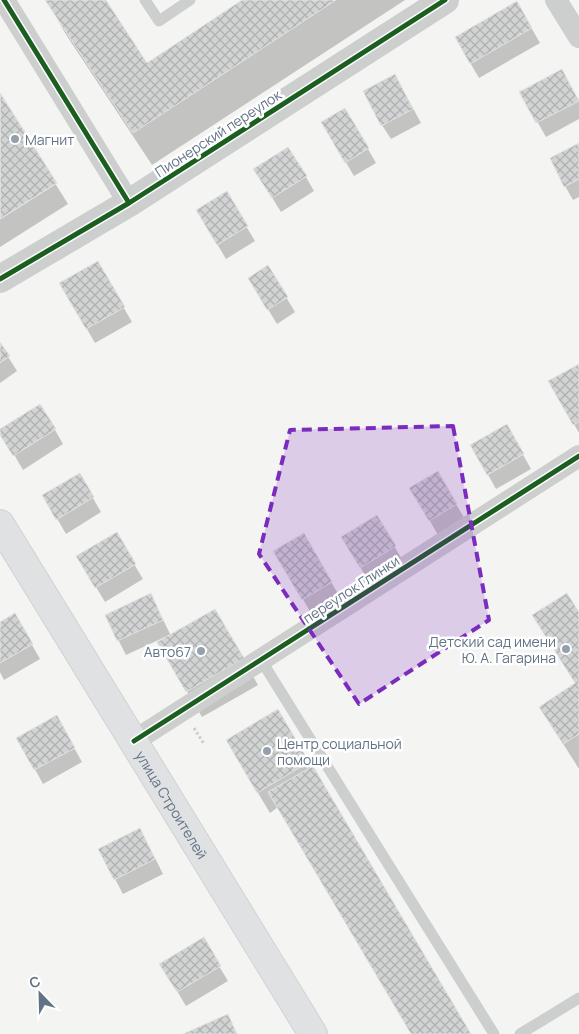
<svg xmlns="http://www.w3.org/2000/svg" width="579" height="1034" font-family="Manrope,sans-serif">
  <defs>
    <pattern id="building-cross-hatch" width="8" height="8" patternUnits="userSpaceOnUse" patternTransform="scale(1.25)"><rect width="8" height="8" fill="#d2d4d4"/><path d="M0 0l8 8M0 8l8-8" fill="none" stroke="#aeb0b2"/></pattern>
  </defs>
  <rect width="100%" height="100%" fill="#f4f4f2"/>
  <path fill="#0003" d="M47,0h57l42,65 99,-65h160l-253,165 -87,-132z
    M517,3l23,40 -61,35 -23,-40z
    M570,85l9,16v18l-33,18 -25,-44z
    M403,90l18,33 -30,16 -9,-14z
    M0,95l68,109 -68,43z
    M345,109l31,54 -22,13 -32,-54z
    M579,145v52l-6,3 -8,-14z
    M306,177l8,14 -33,21 -18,-29z
    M226,193l29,48 -29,18 -29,-49z
    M97,262l35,60 -37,21 -34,-59z
    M268,267l27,45 -18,12 -19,-31z
    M0,344l17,27 -17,12z
    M579,365v68l-29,-51z
    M507,426l24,43 -35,20 -24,-43z
    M0,430h55l8,14 -40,26z
    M437,473l28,46 -27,16 -27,-47z
    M79,474l22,38 -35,22 -22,-38z
    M377,517l26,44 -34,21 -26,-44z
    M116,534l27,45 -38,23 -27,-45z
    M303,535l37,62 -29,16 -36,-61z
    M151,595l20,41 44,-25 43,74 -56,32 -43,-74 7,-4 -1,-2 -39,18 -20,-39z
    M15,615l25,44 -36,21 -4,-8v-49z
    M579,615v154l-39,-62 36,-23z
    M278,711l33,57 159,266h-58l-134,-227 -8,6 -43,-72z
    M57,717l25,45 -39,22 -25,-46z
    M148,844l15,30 -40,20 -8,-15z
    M203,939l25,42 -42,25 -25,-42z"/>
  <path fill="url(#building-cross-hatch)" stroke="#e3e3e2" d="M45,0h61l41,63 95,-63h94l-203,133z
    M517,1l15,27 -62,36 -15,-27z
    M562,69l17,32 -43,22 -17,-31z
    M395,74l18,35 -32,17 -18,-35z
    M0,93l57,90 -57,36z
    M1,94l56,89 -57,36v-124z
    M345,108l24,40 -24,15 -24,-41z
    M579,143v36l-15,8 -14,-29z
    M288,147l19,29 -35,22 -19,-29z
    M227,191l21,35 -31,19 -21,-35z
    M98,261l27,46 -39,22 -27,-46z
    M268,265l20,32 -21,13 -19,-32z
    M0,342l10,14 -10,7z
    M579,364v58l-6,3 -25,-44z
    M40,404l16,25 -43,27 -13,-21v-6z
    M507,424l17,30 -37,21 -17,-30z
    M438,471l19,33 -28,17 -20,-33z
    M80,473l14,24 -38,23 -14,-25z
    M377,515l19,31 -36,22 -19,-31z
    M117,532l19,32 -41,24 -19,-32z
    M304,533l28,49 -30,18 -29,-49z
    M151,593l12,27 -46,21 -12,-26z
    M567,593l12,19v122l-16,10 -24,-37 36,-24 -43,-68z
    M215,609l29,49 -58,34 -29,-50z
    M15,613l18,31 -33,19v-41z
    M278,709l31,53 -52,31 -31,-53z
    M57,715l18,33 -41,22 -18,-32z
    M313,766l158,268h-60l-143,-242z
    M140,828l15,31 -41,21 -16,-31z
    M204,937l17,29 -44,26 -18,-28z
    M228,1014l9,20h-54z"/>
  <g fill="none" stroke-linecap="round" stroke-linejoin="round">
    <defs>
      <g id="secondary">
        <path id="s1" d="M0,524l313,510"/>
      </g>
    </defs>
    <use href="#secondary" stroke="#d0d2d3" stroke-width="30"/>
    <path stroke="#cbcccd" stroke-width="3" stroke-dasharray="2.5 2.5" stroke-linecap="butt" d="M194,728l10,16"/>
    <path stroke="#cdcfcf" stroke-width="11" d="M145,0l14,21 31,-21
      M261,660l233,374
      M520,1034l59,-36"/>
    <path stroke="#cdcfcf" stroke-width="22" d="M4,0l125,203
      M556,0l23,37
      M134,741l445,-285"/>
    <path stroke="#cdcfcf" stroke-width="28" d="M0,279l129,-76 316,-203"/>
    <use href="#secondary" stroke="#e0e1e2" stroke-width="28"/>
    <defs>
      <path id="cycleway" d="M4,0l125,203
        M0,279l129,-76 316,-203
        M134,741l445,-285"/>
    </defs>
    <use href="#cycleway" stroke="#fff" stroke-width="8"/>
    <use href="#cycleway" stroke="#1b5e20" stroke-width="5"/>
  </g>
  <path fill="#7b2cbf" fill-opacity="0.2" stroke="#7b2cbf" stroke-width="4" stroke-dasharray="10 6" stroke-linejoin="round" d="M453,426l36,194 -130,84 -100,-150 31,-124z"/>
  <g fill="#94a0ab" stroke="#fff" stroke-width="2">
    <circle cx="15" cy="139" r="5"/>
    <circle cx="566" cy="649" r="5"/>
    <circle cx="201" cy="651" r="5"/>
    <circle cx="267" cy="751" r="5"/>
  </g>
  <g text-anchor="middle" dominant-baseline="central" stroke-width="5" stroke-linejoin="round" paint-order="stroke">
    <g font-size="14" fill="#617385" stroke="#fff">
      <text transform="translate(218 133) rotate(-33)">Пионерский переулок</text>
      <text transform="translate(351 589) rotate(-33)">переулок Глинки</text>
      <text stroke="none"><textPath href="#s1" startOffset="329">улица Строителей</textPath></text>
    </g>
    <g font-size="14" fill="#617385" stroke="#fff" text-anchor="start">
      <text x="25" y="139">Магнит</text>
      <text x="556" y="641" text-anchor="end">Детский сад имени<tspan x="556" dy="16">Ю. А. Гагарина</tspan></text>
      <text x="191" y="651" text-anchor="end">Авто67</text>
      <text x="277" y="743">Центр социальной<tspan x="277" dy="16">помощи</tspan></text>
    </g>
  </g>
  <g transform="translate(40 994) rotate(337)" stroke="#ffffff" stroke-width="4" paint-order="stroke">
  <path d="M0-4L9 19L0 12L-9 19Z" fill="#617385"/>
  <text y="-8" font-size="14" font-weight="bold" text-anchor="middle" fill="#617385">С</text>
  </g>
</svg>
